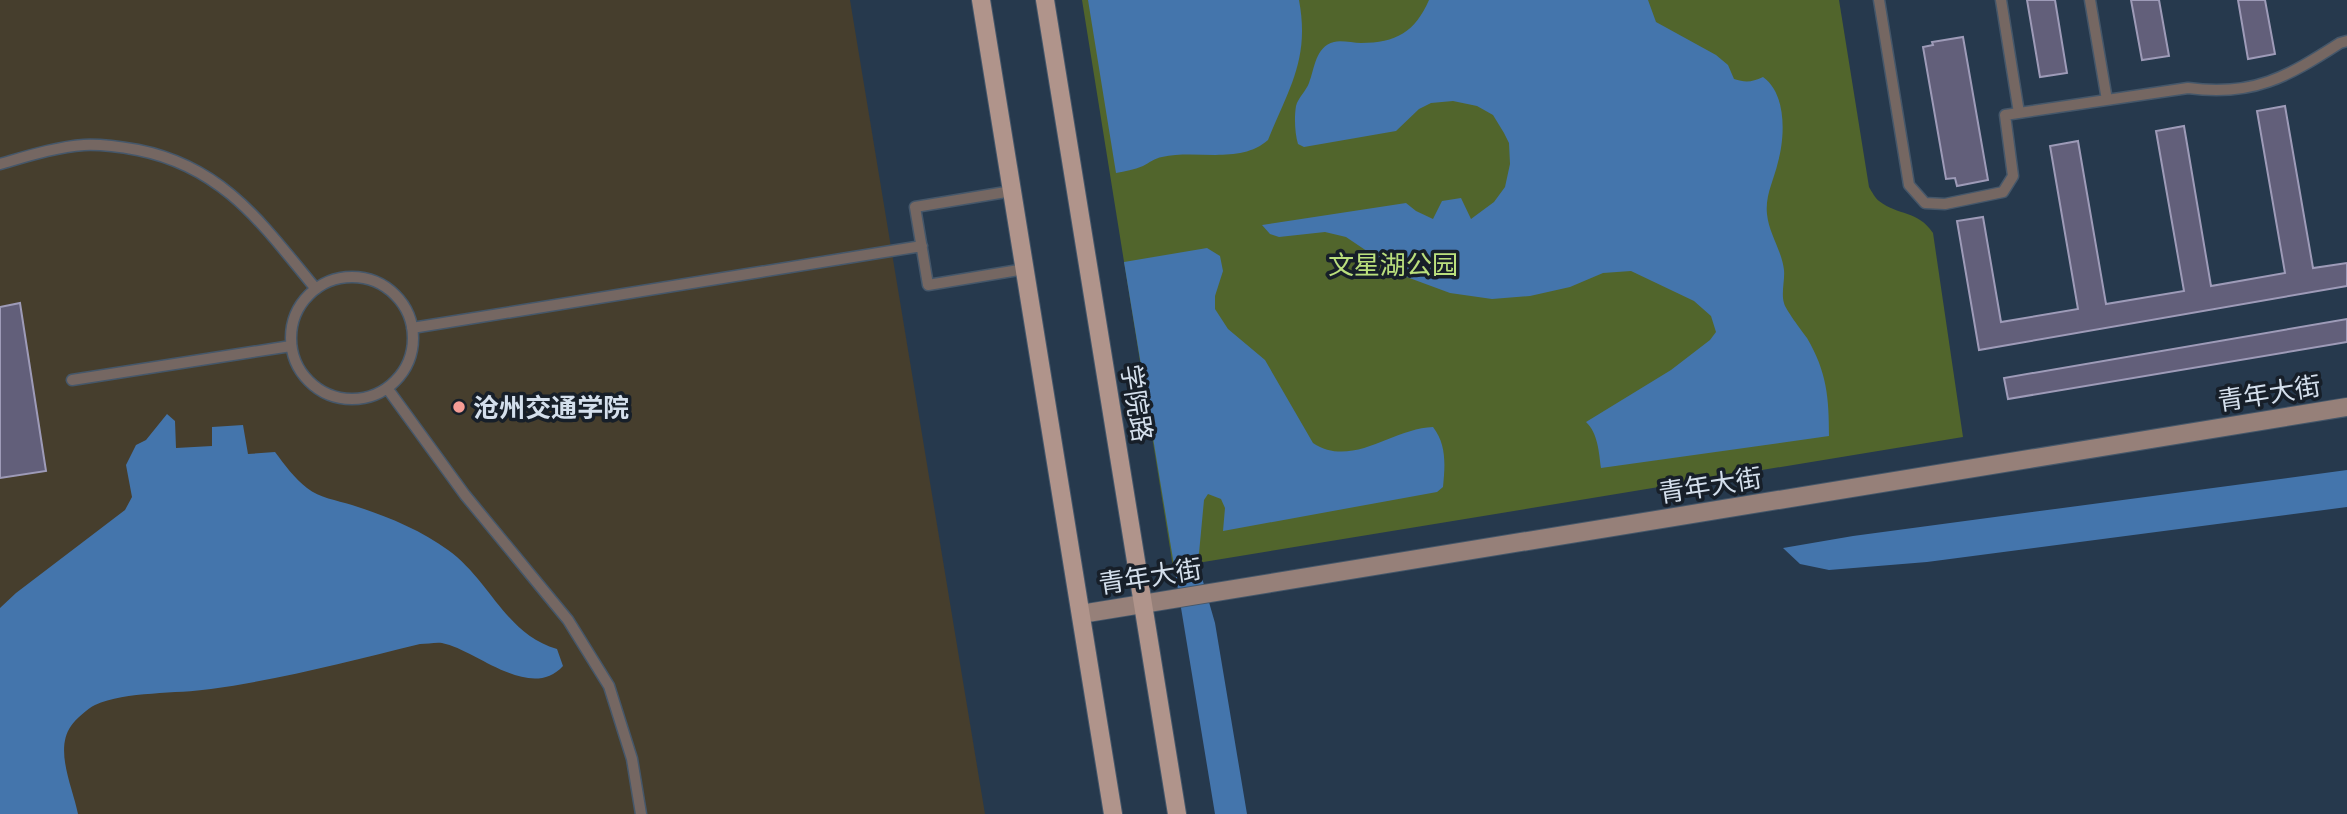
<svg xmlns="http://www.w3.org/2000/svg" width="2347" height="814" font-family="'PT Sans Narrow','Noto Sans SC',sans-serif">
  <rect width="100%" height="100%" fill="#26394d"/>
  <path fill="#463e2d" d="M0,0h850l135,814h-985z"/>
  <path fill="#51652c" d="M1082,0h757l30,187c3,5 6,11 10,14 19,15 39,9 54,32l30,204 -790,130z"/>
  <path fill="#4475ac" d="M1088,0h211c11,59 -10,88 -31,140 -28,25 -72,9 -106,17 -7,1 -13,6 -19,9 -9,4 -18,5 -27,7z
    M1429,0h219l8,22 60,33 12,10 6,14c12,4 18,3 29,-2 24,17 22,60 15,85 -4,18 -13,33 -11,52 2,20 15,37 17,56 1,10 -3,23 0,33 1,6 18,28 23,35 20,34 22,60 22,98l-228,32c-2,-15 -3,-35 -15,-46l85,-52 39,-30 6,-8 -5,-16 -17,-15 -63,-30 -28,2 -33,14 -40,9 -38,3 -42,-6 -46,-17 -58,-39 -21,-5 -46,5 -9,-3 -8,-9 144,-22 10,8 17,8 9,-18 19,-3 10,21 23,-17 11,-15 5,-23 -1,-21 -5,-10 -11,-18 -16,-9 -24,-5 -22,2 -12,6 -23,22 -92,16 -6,-3c-3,-10 -4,-26 -2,-38 2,-8 10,-15 13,-23 6,-15 6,-36 25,-41 7,-2 19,1 27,1 35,0 54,-11 68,-43z
    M1207,248l13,8 3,15 -8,25v13l13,20 37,31 48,83c39,26 80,-15 120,-16 14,18 12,39 10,60l-6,5 -214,39 2,-23 -4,-9 -13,-5 -4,6 -6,64 17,59 32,191h-32l-91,-552z
    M167,414l8,7 1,27 36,-2v-19l31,-2 5,29 27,-2c9,12 20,27 32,36 13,10 29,12 45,17 32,10 69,25 96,45 42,30 57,84 109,99l6,17c-33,36 -86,-16 -121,-23 -6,-1 -15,1 -22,1 -69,17 -138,35 -209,45 -34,5 -85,2 -116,16 -7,3 -20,15 -24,21 -17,24 2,62 7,88h-78v-206l16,-15 109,-83 7,-13 -6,-32 10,-20 10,-5z
    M2347,470v37l-420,55 -98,8 -29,-6 -17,-16 70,-12z"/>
  <path fill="#625f7a" stroke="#9e9bb8" stroke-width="2" d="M2027,0h28l12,73 -27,4z
    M2131,0h28l10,56 -27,4z
    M2238,0h27l10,54 -27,5z
    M1963,37l25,143 -31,6 -2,-8 -9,1 -23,-132 10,-2 -1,-3z
    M2285,106l28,162 34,-5v23l-368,64 -22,-129 26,-4 18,105 77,-13 -28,-163 28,-5 28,163 78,-13 -28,-160 28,-5 27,160 74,-13 -28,-162z
    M20,303l26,168 -46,7v-171z
    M2347,319v23l-339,57 -4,-21z"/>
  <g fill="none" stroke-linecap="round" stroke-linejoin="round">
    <defs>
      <path id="lane" d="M1879,0l30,185 16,18 20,1 58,-12 10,-16 -8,-61 183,-27c65,9 99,-11 152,-45l7,-2
        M2001,0l18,113
        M2090,0l17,100
        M0,164c28,-8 56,-17 84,-19 18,-1 37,2 54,5 86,17 125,75 178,139
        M1012,191l-97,16 13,78 97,-16
        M291 338a61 61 0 1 1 122 0a61 61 0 1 1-122 0Z
        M412,328l510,-82
        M72,380l219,-34
        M387,388l78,107 103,125 41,66 23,73 9,55"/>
      <path id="secondary" d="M1081,614l1266,-207"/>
      <path id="primary" d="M981,0l132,814
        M1045,0l132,814"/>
    </defs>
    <use href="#lane" stroke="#45576a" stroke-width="13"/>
    <use href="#secondary" stroke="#45576a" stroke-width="20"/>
    <use href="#primary" stroke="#45576a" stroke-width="20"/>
    <use href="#lane" stroke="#756762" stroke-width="10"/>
    <use href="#secondary" stroke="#968079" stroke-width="18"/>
    <use href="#primary" stroke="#b0948b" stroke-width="18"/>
  </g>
  <circle fill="#f59c95" stroke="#171f29" stroke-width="2.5" cx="459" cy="407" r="7"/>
  <g text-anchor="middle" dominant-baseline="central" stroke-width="7" stroke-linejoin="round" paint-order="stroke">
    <g font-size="26" fill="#bbe07d" stroke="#171f29">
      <text x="1393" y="264">文星湖公园</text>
    </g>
    <g font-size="26" fill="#d4dfec" stroke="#171f29">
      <text transform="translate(2269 393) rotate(-9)">青年大街</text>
      <text transform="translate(1137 403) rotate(81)">学院路</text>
      <text transform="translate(1710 485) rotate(-9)">青年大街</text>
      <text transform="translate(1150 576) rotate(-9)">青年大街</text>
    </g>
    <g font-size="26" font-weight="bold" fill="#d4dfec" stroke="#171f29" text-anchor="start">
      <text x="473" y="407">沧州交通学院</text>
    </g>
  </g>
</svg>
